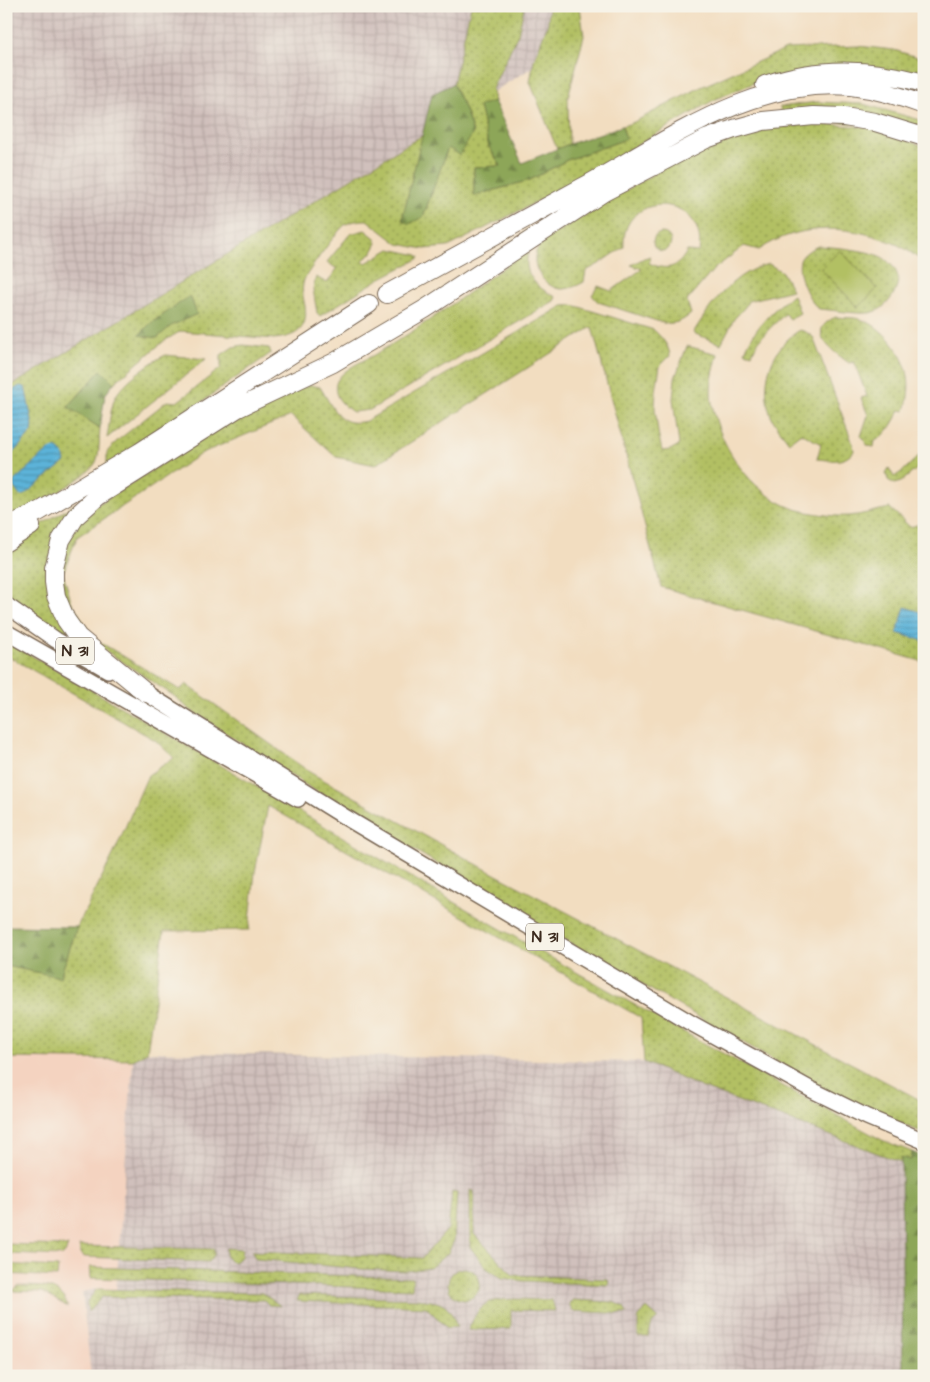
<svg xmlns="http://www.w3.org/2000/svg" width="930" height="1382" font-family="'Architects Daughter',sans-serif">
  <defs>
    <pattern id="industrial-grid" width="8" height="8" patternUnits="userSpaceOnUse" patternTransform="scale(1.25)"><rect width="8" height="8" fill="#d0c0bc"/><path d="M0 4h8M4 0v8" fill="none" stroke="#b4a5a1"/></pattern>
    <pattern id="grass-dots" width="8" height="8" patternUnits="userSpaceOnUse" patternTransform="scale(1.25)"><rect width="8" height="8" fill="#b2c063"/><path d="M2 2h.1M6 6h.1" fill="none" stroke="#929c51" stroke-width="1.8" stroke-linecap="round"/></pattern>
    <pattern id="forest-firs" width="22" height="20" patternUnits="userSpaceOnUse" patternTransform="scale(1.25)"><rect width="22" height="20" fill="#8da659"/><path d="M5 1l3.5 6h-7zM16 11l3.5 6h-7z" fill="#748749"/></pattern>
    <pattern id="water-rules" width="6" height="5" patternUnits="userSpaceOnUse" patternTransform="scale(1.25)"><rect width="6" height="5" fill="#5cb3d9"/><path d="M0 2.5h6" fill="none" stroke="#4d92af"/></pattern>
  </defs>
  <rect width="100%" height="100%" fill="#f7f3e8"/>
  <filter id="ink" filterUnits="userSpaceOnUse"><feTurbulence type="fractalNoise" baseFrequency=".02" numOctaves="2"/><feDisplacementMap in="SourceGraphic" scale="10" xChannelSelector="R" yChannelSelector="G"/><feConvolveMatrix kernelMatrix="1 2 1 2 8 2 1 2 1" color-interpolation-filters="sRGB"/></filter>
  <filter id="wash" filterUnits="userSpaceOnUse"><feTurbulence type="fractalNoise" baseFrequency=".0096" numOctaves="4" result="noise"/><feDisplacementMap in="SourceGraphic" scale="20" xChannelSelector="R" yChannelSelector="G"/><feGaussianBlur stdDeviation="1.12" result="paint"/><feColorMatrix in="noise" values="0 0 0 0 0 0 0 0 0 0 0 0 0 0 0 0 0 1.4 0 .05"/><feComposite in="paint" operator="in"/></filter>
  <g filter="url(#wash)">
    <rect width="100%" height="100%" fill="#f2ddc0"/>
    <path fill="#f4d3c0" d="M6,1058l127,2 -17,229h-19l-15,4 9,83h-85z"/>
    <path fill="url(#industrial-grid)" d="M6,6h574l4,30 -578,353z
      M147,1052l497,10 57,25 200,75 2,214h-812l-9,-84 15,-3h19l17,-229z"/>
    <path fill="url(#grass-dots)" stroke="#767540" d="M471,6h52l1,2 -6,26 -26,55 2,12 -15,5 10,41 12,19 -27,1v29l56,-16 37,-20 59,-21 -4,-13 10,-3 69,-36 85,-38 72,-3 36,4 30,9v19l-154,-2 -56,24 -150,88 -116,59 -24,2 -26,-5 -31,-24c-7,0 -16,1 -22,5 -5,2 -39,49 -41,55 -3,10 -1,16 1,26 4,24 -10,31 -31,33l-93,-8 -17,10 -50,42 -13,-13 -33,37 32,21c-1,10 0,25 -4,34 -8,17 -71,48 -90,59v-132l417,-254 -21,85 21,-3 25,-70 25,-14 -8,-23 -12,-26z
      M549,6h31l4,30 -16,61 1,47 -12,5 -27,-67 4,-22 14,-37z
      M817,102l46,2 61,17v12l-143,-19 -1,-7z
      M815,123l61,5 48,19v115c-8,-5 -17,-13 -26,-17 -44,-20 -97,-24 -139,5l-15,-4 -30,23 -27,32 4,13c-10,8 -15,10 -28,9l-65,-21 -6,-7 6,-9 13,5 31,-22 -11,-4 13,-7 7,-2 -2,7c17,8 29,6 38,-12l12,1c9,-60 -79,-63 -75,-5l-25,17 -13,7 -2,11c-7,4 -15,7 -23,7 -14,-1 -27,-17 -26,-31 0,-7 4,-12 9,-18l129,-78 42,-21 34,-10z
      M365,230l9,7 3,6 -6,11 -8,6 3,3 24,-14 28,6 2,3 -41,21 -59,37 -3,-3 -4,-24 3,-12 11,6 10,-14 -10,-7 23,-28z
      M653 242a9 9 0 1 1 18 0a9 9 0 1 1-18 0Z
      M818,246c16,1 55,4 67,13 6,5 12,11 13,19 0,15 -14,34 -29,35 -15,1 -35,-3 -50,-4 -10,-7 -23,-36 -19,-48 2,-7 11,-12 18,-15z
      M530,248c-10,24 5,39 26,49l-2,4 -184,109 -17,2c-10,-6 -22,-18 -16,-31 6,-12 26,-20 37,-26 55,-32 105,-70 156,-107z
      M769,264l13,8 10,18 -44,11 -3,6 -11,12 -13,25 -28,-11c19,-30 40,-61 76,-69z
      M793,295l7,18 -10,6 -5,-5c-13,12 -27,24 -33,40l-7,-2c8,-23 29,-44 48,-57z
      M573,305l81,25c8,8 15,15 16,26l-10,10 -4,25 -1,17 3,24 4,19 8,-1 9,-5 -6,-46 2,-21 12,-32 31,8c-4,16 -9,32 -6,49 7,43 38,89 80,105 15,5 42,9 57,8 14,-1 28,-6 41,-8l20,19 14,-4v139l-263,-75 -69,-260 -217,138 -39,-8 -45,-41 -89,37 -125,84 -14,36 8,28 22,37 87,52 6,-6 125,89 178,98 433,230 -3,17 5,5v10l-73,-29 -273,-156 -269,-161 -119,-77 -16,-14 -83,-55 -20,-23 -11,-41 4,-29 12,-22 19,-20 164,-103 51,-18 10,2c13,20 18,41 46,34l197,-115z
      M836,317c8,1 16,0 24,2 23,7 44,34 48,57 2,11 0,24 -3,35l-5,-1c-7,12 -12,25 -25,31l-1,6 -6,-1 -7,-10 7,-21 -7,-17 6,-2 -13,-34 -5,1c-15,-11 -46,-32 -13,-46z
      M800,330l6,2 7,5 40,107 1,7c-10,13 -22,9 -37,8l4,-15 -20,-11 -12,9c-6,-8 -14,-17 -18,-26 -12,-32 0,-69 29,-86z
      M243,345l26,3 2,5 -120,85 -44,28v-14l10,-11 50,-40 10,1 44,-34v-13l12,-8z
      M166,355l40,4 -99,79c2,-12 3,-26 7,-38 5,-15 37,-39 52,-45z
      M924,451v12l-23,19 -7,2 -6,-4 -2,-7 3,-5 5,9 9,-6z
      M84,499l-26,38 10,99 -32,-19 -30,-23v-45l9,-9z
      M6,641c213,121 422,249 636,368 79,44 160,87 240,131l30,12 -1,8 -10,-2v4l-200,-75 -57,-25 -3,-44 -373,-212 -13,66 -6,58 -85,1 -17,121 -14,8 -127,-2v-92l54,10 17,-49 37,-74 34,-78 26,-17 -19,-18 -149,-85z
      M470,1190l4,1v43l39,41 95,4 1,6 -87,-4 -20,-3 -16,-10 -16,-21z
      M452,1192l5,1 -3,48 -6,12 -18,15 -24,3 -45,-2 -105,-10 -5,-8 171,7 26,-29z
      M6,1244l62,2 -3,7 -3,3 -56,-2z
      M79,1246l135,3v6l-6,7 -123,-5 -4,-2z
      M226,1248l16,1 -1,8 -7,5 -4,-1 -4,-4z
      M6,1264l52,3 -1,10 -51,-3z
      M90,1267l323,11 -1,11 -321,-11z
      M448 1284a16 16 0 1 1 32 0a16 16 0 1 1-32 0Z
      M18,1286c21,1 42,-3 50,21l-26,-15 -36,-1v-2h9z
      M97,1289l165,4 19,13 -12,-1 -5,-5 -162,-3 -14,15 -1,-10z
      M299,1295l117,4c25,3 33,3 41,28l-10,1 -21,-21 -129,-6z
      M516,1299l36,1 3,11 -44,-1v19l-43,1c13,-28 17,-30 48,-31z
      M573,1300l40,2 11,5 3,7 -55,-3 -3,-8z
      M647,1308l11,10 -6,6 -4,13h-10v-19z"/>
    <path fill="url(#forest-firs)" stroke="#64683c" d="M453,84l12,26 8,23 -13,22 -12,-7 -25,69 -14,7 -7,-4 30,-126z
      M494,101l28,62 47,-19 53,-18 4,13 -59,21 -37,20 -56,16v-29l27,-1 -12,-19 -10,-41z
      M190,296l7,18 -26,12 -14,12 -18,-3 11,-11z
      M101,370l13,13 -9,12 -5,33 -32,-21z
      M6,926l71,1 -17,50 -54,-11z
      M912,1152l12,5v219h-12l-9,-3 -2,-216 10,3z"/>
    <path fill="#b2c063" stroke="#767540" d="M840,250l37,39 -19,18 -37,-38z"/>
    <path fill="url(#water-rules)" stroke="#4c6e7c" d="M20,386l5,1 1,4 7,35 -1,6 -26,29v-67z
      M55,448c7,2 9,7 10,14l-41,33 -4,1 -7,-10 1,-5 35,-31z
      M905,607l19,6v28l-27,-8z"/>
  </g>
  <g filter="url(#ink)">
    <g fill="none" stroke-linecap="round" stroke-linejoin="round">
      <defs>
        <path id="trunk" d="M6,605l50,35 52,30
          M6,632l292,167
          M136,687l209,130 346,206 121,67 55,27 57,24"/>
        <path id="motorway" d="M765,85c53,-19 105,-17 159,-2
          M387,294c65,-36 131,-71 196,-107 83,-45 168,-110 268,-101 25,3 49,10 73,19
          M6,527l34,-16 100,-59 229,-148
          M6,542l25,-16
          M146,693l-68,-56 -12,-17 -10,-24 -2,-14v-14l7,-28 15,-24 21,-19 141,-89 95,-45 92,-54 179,-117 102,-53 28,-10 29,-8 51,-5 30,1 31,5 49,15"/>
      </defs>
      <use href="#trunk" stroke="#7b6957" stroke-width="18"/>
      <use href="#motorway" stroke="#7b6957" stroke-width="20"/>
      <use href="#trunk" stroke="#fff" stroke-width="15"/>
      <use href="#motorway" stroke="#fff" stroke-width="18"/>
    </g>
  </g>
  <g text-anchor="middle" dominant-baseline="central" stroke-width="4.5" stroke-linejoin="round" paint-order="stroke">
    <g fill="#f7f3e8" stroke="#73665b" stroke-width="1">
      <rect x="56" y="637.5" width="38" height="27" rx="4"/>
      <rect x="526" y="923.5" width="38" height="27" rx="4"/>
    </g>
    <g font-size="16" font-weight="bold" fill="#3b2a1e">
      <text x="75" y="651">N 31</text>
      <text x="545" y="937">N 31</text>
    </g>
  </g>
  <rect width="930" height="1382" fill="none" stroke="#f7f3e8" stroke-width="25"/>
</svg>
